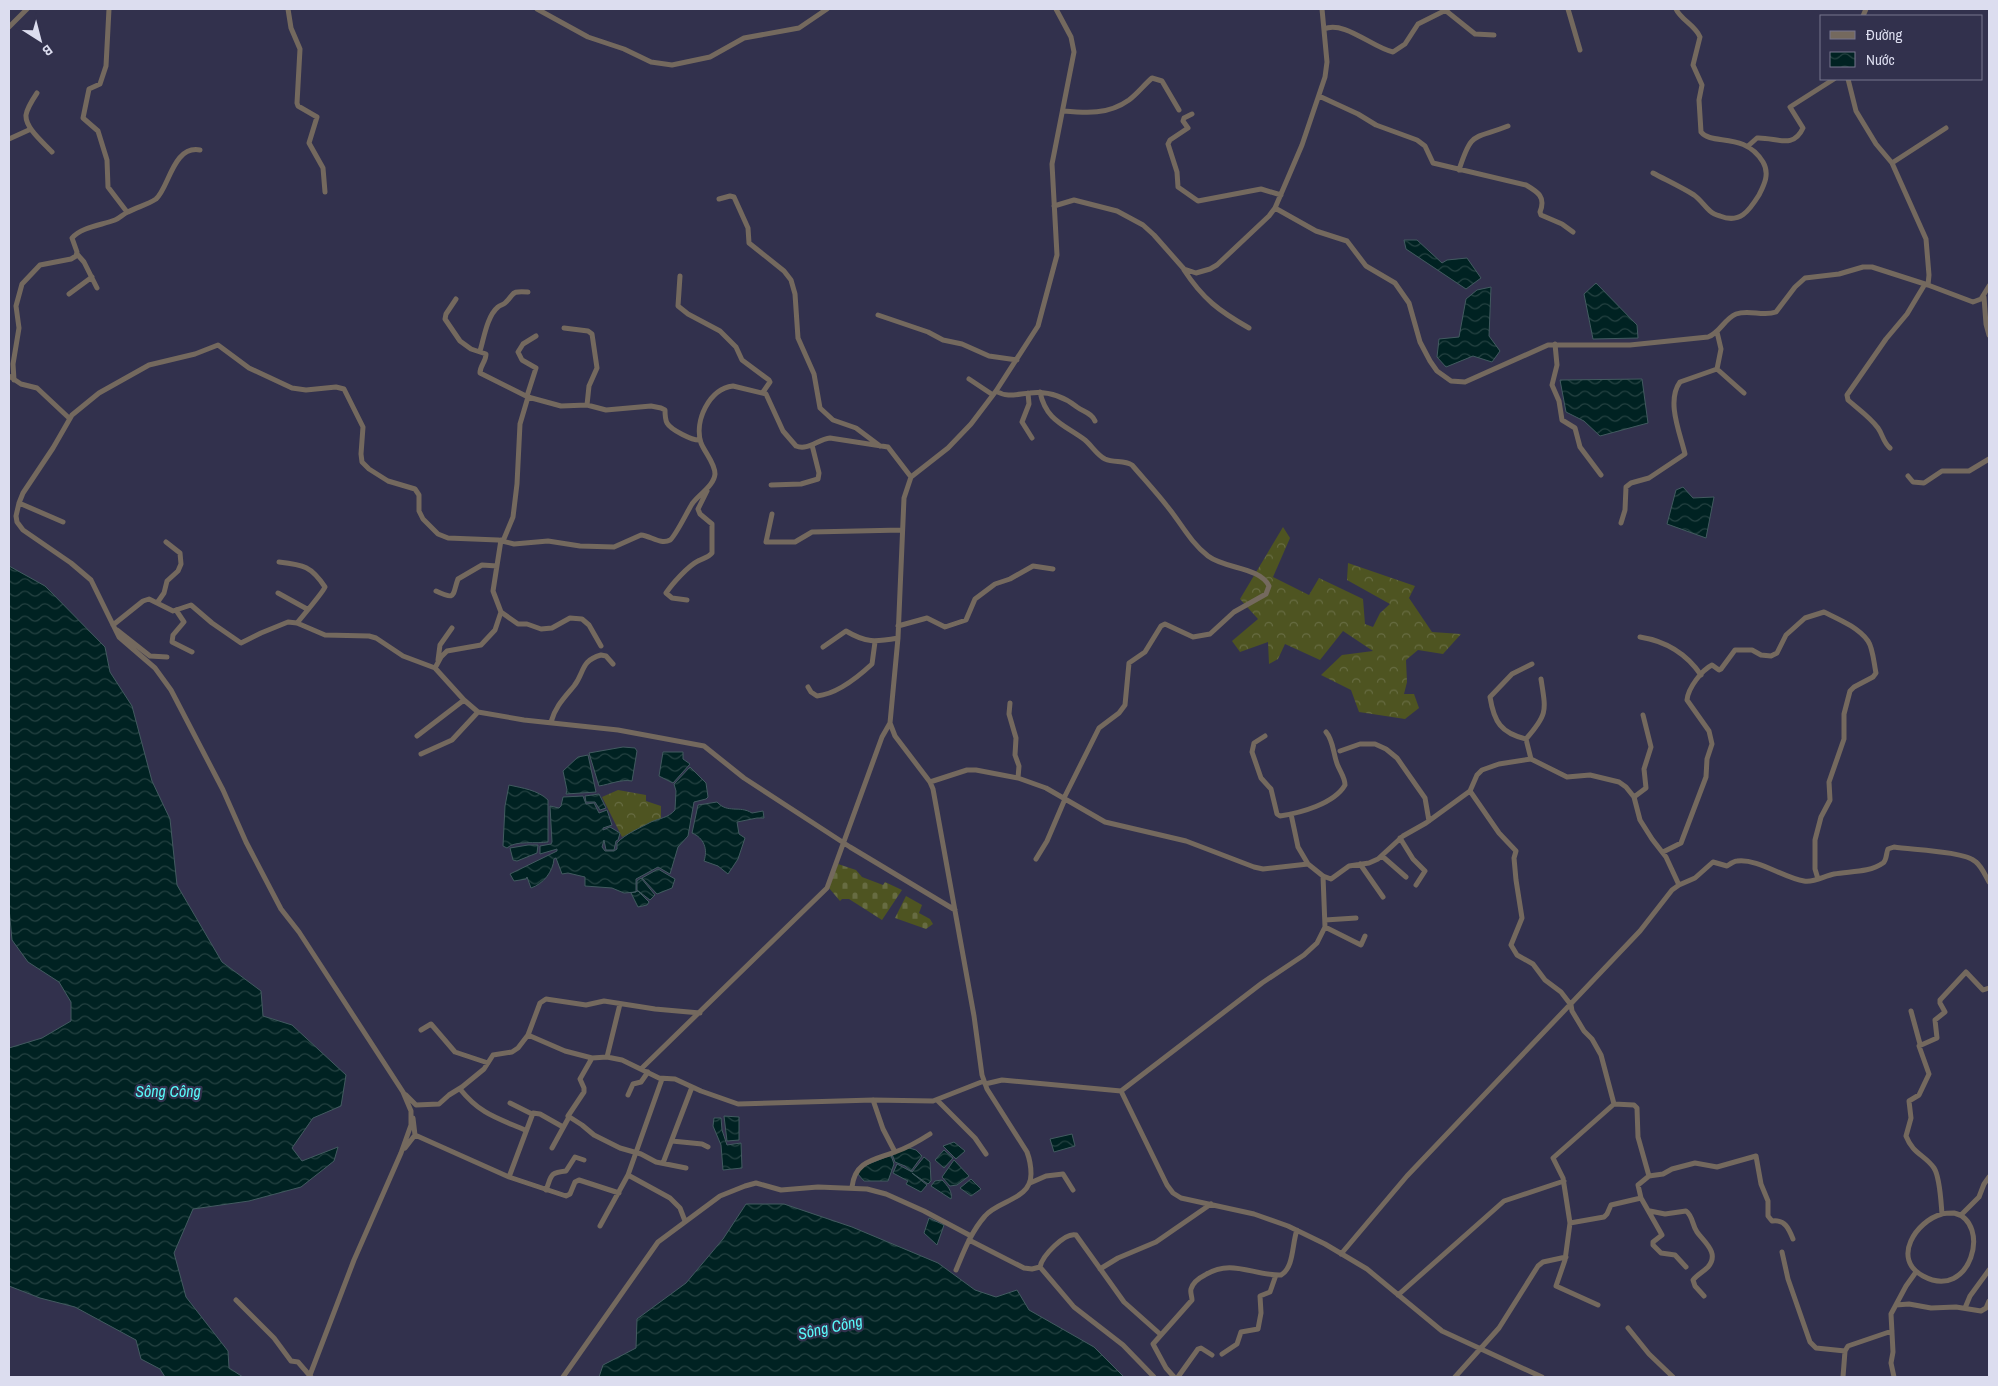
<svg xmlns="http://www.w3.org/2000/svg" width="1998" height="1386" font-family="'Archivo Narrow',sans-serif">
  <defs>
    <pattern id="forest-crowns" width="20" height="18" patternUnits="userSpaceOnUse" patternTransform="scale(1.25)"><rect width="20" height="18" fill="#4e5421"/><path d="M2 6a3 3 0 1 1 6 0M12 15a3 3 0 1 1 6 0" fill="none" stroke="#676c42"/></pattern>
    <pattern id="cemetery-stones" width="16" height="16" patternUnits="userSpaceOnUse" patternTransform="scale(1.25)"><rect width="16" height="16" fill="#4e5421"/><path d="M2 7V4a2 2 0 0 1 4 0v3zM10 15v-3a2 2 0 0 1 4 0v3z" fill="#676c42"/></pattern>
    <pattern id="water-waves" width="16" height="10" patternUnits="userSpaceOnUse" patternTransform="scale(1.25)"><rect width="16" height="10" fill="#022"/><path d="M0 5q4-4 8 0t8 0" fill="none" stroke="#254242"/></pattern>
  </defs>
  <rect width="100%" height="100%" fill="#32314d"/>
  <path fill="url(#forest-crowns)" d="M1283,527l7,11 -17,39 36,18 10,-17 44,21 2,25 8,3 7,-14 10,-9 -43,-24 1,-17 67,23 -6,12 23,34 29,2 -18,20 -25,-4 -12,10 1,22 -3,12h10l5,14 -14,11 -46,-7 -8,-22 -30,-15 21,-20 31,-4 -30,-20 -23,29 -35,-16 -7,15 -9,5 -1,-22 -28,10 -8,-11 26,-22 -18,-20z
    M618,790l28,5v6l15,5v13l-39,18 -20,-40z"/>
  <path fill="url(#cemetery-stones)" d="M838,864l18,6 6,7 21,8 2,-3 17,8 -20,30 -33,-21h-7l-2,2 -11,-13z
    M906,896l16,9 -3,8 11,6 3,5 -7,5 -31,-11z"/>
  <path fill="url(#water-waves)" stroke="#425a60" d="M1404,240h13l25,23 5,-3 20,-2 14,20 -15,11 -60,-40z
    M1596,283l41,42 1,13 -45,1 -9,-45z
    M1491,287l-2,49 11,15 -8,11 -19,-6 -27,11 -9,-10 2,-18 20,-2 7,-38 11,-9z
    M1642,379l6,44 -48,13 -16,-15 -18,-9 -6,-32z
    M1683,487l10,11 21,-1 -8,41 -39,-14 9,-34z
    M9,566l36,20 60,61 5,25 22,34 20,75 18,38 7,66 45,77 39,29 2,25 29,9 54,50 -5,31 -28,12 -21,30 10,13 36,-14 -4,14 -33,26 -52,14 -56,8 -19,44 12,44 42,54 1,17 14,9h-78l-5,-8 -19,-10 -5,-19 -61,-33 -35,-9 -31,-12v-238l33,-10 29,-17v-19l-12,-20 -31,-20 -16,-22 -3,-32z
    M623,747l12,1 2,3 -5,30c-11,-2 -21,3 -33,5l-10,-33z
    M663,752h20v7l7,5 -17,19 -14,-7z
    M588,755l8,37 -30,2 1,-4 -4,-19 15,-14z
    M690,767l16,16 2,14 -2,2 -12,3 -6,34 -10,11 -8,27 -12,-7 -22,12v13l-12,1 -12,-5 -27,-2v-9l-17,-4 -6,1 -6,-16 -2,1c-1,13 -11,25 -23,29l-4,-11 -1,2 -12,2 -4,-7 47,-23v-2l-17,5v-8l11,-2 1,-2 -2,-36 9,2 2,-2 2,-9 20,-1 3,8 8,-1 5,10 8,-3 5,15 -9,3v2l7,-3 10,6 -2,7 -2,1 -2,9h-8l-2,-10 -2,7 3,4h9l3,-2v-6c8,-9 23,-15 34,-21 9,-4 17,-4 24,-12l1,-19 -2,-7z
    M509,785c13,3 29,5 39,15v42c-11,2 -33,-2 -41,6l-4,-2 2,-40z
    M599,794l7,14 -6,2 -5,-8h-9l-1,-6z
    M717,802c11,12 22,3 35,11l11,-2 1,7h-7l-20,4 2,12 6,4 -7,21 -10,15 -10,-8 -14,-5c4,-12 0,-23 -12,-28l6,-28z
    M528,845h10l-1,8 -20,8 -4,-1 -3,-12z
    M658,869l17,10 -3,9 -15,6 -15,-16z
    M641,878l14,17 -5,5 -13,-10v-9z
    M638,891l11,11 -2,3 -9,2 -7,-14z
    M724,1116l15,1v23l-12,1z
    M714,1118h7l1,12 5,15 14,-2 1,25 -19,2 -2,-25 -8,-19z
    M1072,1134l3,12 -21,6 -4,-13z
    M954,1142l11,9 -9,8 -13,-13z
    M909,1148l7,2 6,6 -11,15 -6,-5 -10,-4 -3,-8z
    M944,1150l9,8 -9,10 -9,-8z
    M891,1155l3,9 -6,17h-24l-7,-8 9,-8z
    M924,1157l6,5 1,19 -3,3 -16,-11 15,12 -6,7 -15,-8 2,-3 -15,-8 4,-9 15,8z
    M954,1160l15,16 -12,9 -7,1 -8,-9z
    M971,1179l10,10 -10,7 -11,-8z
    M942,1180c5,5 11,12 9,19l-20,-13 4,-5z
    M746,1204h38l68,23 86,36 37,27 21,7 21,-7 12,20 65,37 30,30h-525l4,-12 33,-17 1,-29 49,-36 37,-44z
    M929,1218l15,7 -7,20 -13,-12z"/>
  <g fill="none" stroke-linecap="round" stroke-linejoin="round">
    <path stroke="#74695e" stroke-width="5" d="M109,9l-3,57 -6,18 -11,5 -6,29 15,13 9,29 1,27 19,25
      M288,9l3,19 9,21 -3,54 1,3 19,11 -8,26 14,25 2,24
      M537,9l51,28 36,12 27,13 21,3 38,-8 34,-19 55,-10 28,-19
      M1568,9l12,41
      M1445,10l30,24 19,1
      M1863,16l3,-7
      M9,27l18,-18
      M1324,29c20,-9 49,19 69,23l12,-8 13,-20 30,-15
      M1848,79l8,32 20,33 16,19 34,76 3,36 -1,10
      M37,93c-4,6 -10,15 -11,22 -1,13 18,28 26,37
      M1319,96l39,18 18,11 41,15 8,6 8,17 93,22c12,7 20,12 14,27l1,3 21,9 11,8
      M1063,111c23,2 45,4 66,-11 8,-6 15,-15 23,-22l10,3 17,29
      M1192,114l-8,4 -1,3 5,7 -18,12 -2,4 9,28 1,15 20,14 63,-12 20,6
      M9,139l22,-10
      M1748,146l9,-8c19,-1 36,12 46,-10l-13,-21 44,-28
      M1892,163l54,-35
      M1459,170c13,-40 14,-30 49,-44
      M1653,173c13,7 28,14 41,22 7,5 10,11 16,16 3,3 6,4 10,5 20,8 29,-5 39,-21 5,-10 11,-21 4,-33 -19,-31 -51,-16 -62,-30l-2,-32 3,-15 -9,-20 7,-28c-5,-12 -19,-17 -24,-28
      M719,199l11,-3 4,1 14,31 1,15 35,28 7,9 4,14 3,44 16,36 6,34 13,12 23,8 24,18
      M1054,206l20,-6 43,11 26,14 11,10 30,34 12,4 14,-4 7,-4 52,-49 6,-8 27,-63 23,-68 2,-15 -5,-53
      M1275,208l41,23 31,10 19,25 29,17 14,20 11,39 10,19 7,10 14,10 14,1 83,-37h82l78,-8c12,-4 16,-18 28,-23 13,-5 27,3 40,-2l19,-25 10,-9 34,-4 24,-7h9l56,18 45,17 8,-3 8,-13
      M77,254l7,8 13,26
      M1184,270c19,29 35,41 65,58
      M680,276l-2,30 10,8 32,17 16,16 6,13 27,20 1,2 -7,10
      M69,294l23,-17
      M1984,297l2,27 3,11
      M456,299l-10,15 -1,5 15,22 11,8 15,5c0,8 -6,11 -6,19l48,24 33,9 26,-1 19,5 45,-4 10,2 4,2c0,4 0,9 2,13 4,7 26,18 33,17
      M878,315l50,17 15,8 19,4 27,12 28,4
      M564,328l24,3 4,3 5,34 -8,18 -2,19
      M1555,344l2,21 -5,20 7,16 3,19 13,8 5,19 21,28
      M480,351c4,-13 7,-35 18,-44 2,-2 5,-2 7,-4 11,-10 4,-12 23,-11
      M1717,369l27,24
      M9,376l12,8 16,4 32,30
      M969,379l24,16
      M14,380l-1,-16 6,-36 -3,-22 6,-22 18,-19 31,-6 5,-3 1,-4 -5,-14c9,-11 30,-13 43,-18 5,-2 8,-6 13,-8 9,-5 19,-7 28,-13 13,-11 17,-54 44,-49
      M996,391c11,7 21,3 34,2 18,-2 33,3 47,14 7,5 15,6 18,14
      M1040,392c6,29 25,33 45,48 7,6 12,15 20,19 9,4 19,1 27,6 12,14 24,27 35,41 14,17 23,36 41,50 17,13 52,11 61,30l-3,8 -32,18 -24,22 -17,3 -28,-13 -4,2 -16,26 -16,11 -4,42 -6,8 -20,15 -35,70
      M1028,393l1,11 -7,18 10,16
      M527,396l9,-28 -14,-8 -4,-8 5,-8 13,-8
      M1890,448c-7,-6 -7,-13 -12,-20 -8,-11 -20,-19 -30,-28l-1,-5 39,-56 21,-25 18,-30
      M1908,476l5,6 11,1 18,-12h27l20,-12
      M771,485l30,-1 17,-5 1,-6 -7,-28
      M19,503l44,19
      M772,514l-6,28h29l17,-10 90,-2
      M1621,523l4,-13 1,-23 5,-4 18,-5 36,-24c-5,-21 -19,-53 -5,-72l37,-13 4,-20 -4,-17
      M503,541l10,-24 4,-33 3,-60 8,-27
      M279,562c25,3 32,4 46,25 -1,3 -23,30 -28,36
      M436,591c21,10 16,4 22,-12l24,-14 15,1
      M278,593l29,16
      M687,600l-15,-2 -6,-5c6,-9 22,-27 32,-32 5,-3 10,-3 14,-8v-29l-12,-10 -2,-5 9,-18
      M157,603l7,-10 3,-12 11,-10 3,-7 -1,-11 -14,-11
      M176,610l8,12 -11,13 -1,7 20,10
      M501,612l17,12h9l14,5 11,-1 18,-10 12,1 7,6 12,21
      M113,625l30,-24 6,-2 24,12 18,-6 21,18 29,20 20,-10 27,-11 9,1 28,12 44,1 7,2 27,18 32,12 29,32 14,12 46,8 94,10 86,16 40,32 106,69 105,63
      M898,626l29,-8 18,9 21,-7 9,-21 20,-15 15,-5 23,-13 20,3
      M117,630l33,26 17,1
      M1640,637c25,4 46,16 61,38
      M823,647l23,-16c20,12 29,11 52,7
      M438,660l2,-15 12,-17
      M435,668l6,-11 6,-6 34,-6 14,-15 6,-18 -8,-21 8,-51
      M808,687l3,5 6,4c20,-2 41,-19 55,-32l3,-22
      M1010,703l-1,11 7,24 -1,17 4,11 -1,12
      M551,722c4,-15 13,-24 23,-36 11,-14 6,-25 27,-31l5,1 7,8
      M417,736l47,-36
      M1265,736l-11,7 -2,9 9,26 10,11 6,25 3,2c20,-3 54,-12 65,-31 0,-7 -4,-12 -7,-19 -5,-11 -4,-25 -12,-34
      M1526,739c-25,-6 -32,-17 -36,-42l22,-23 20,-10
      M1340,751l20,-7h15l11,5 11,9 28,40 4,23
      M421,754l31,-14 26,-28
      M1531,759l-5,-20c22,-25 20,-28 15,-60
      M930,782l37,-12h9l42,8 28,10 59,34 81,19 68,26 9,2 45,-5 15,12 8,3 18,-13 20,-3 9,-4 25,-23 23,-13 44,-32 7,-16 5,-5 17,-6 32,-5 36,18 23,-2 29,7 7,5 8,10 6,23 12,19 14,18 13,28
      M1470,791l29,42 17,18 -2,7 2,22 6,38 -11,27 6,10 16,9 12,16 16,12 10,13 1,6 12,20 8,8 9,16 13,49
      M1634,797l12,-9 -2,-19 7,-22 -8,-32
      M1291,814l7,33 10,17
      M1400,838l13,21 12,12 -9,14
      M1663,852l18,-9 25,-66 1,-18 5,-15 -3,-13 -22,-31c1,-12 15,-30 25,-35l7,5 2,-1 14,-19h17l9,5 10,1 6,-3 9,-18 19,-17 19,-6c14,7 34,15 44,29 5,7 6,23 8,32l-3,4 -19,10 -4,4 -6,23v25l-15,43 1,18 -9,17 -6,23v29l3,10
      M1382,856l24,21
      M1036,859l11,-18 18,-42
      M1360,864l23,33
      M1325,920l31,-2
      M1325,927l36,18 4,-9
      M1911,1011l9,33
      M421,1030l10,-6 24,28 33,11
      M528,1035l37,16 27,7 15,-1 15,3 37,18 16,1 26,12 37,13 135,-4 60,1 51,-20
      M607,1057l13,-53
      M592,1058l-12,21 4,9v4l-16,24 14,9 12,10 26,13 21,6 15,8 30,6
      M642,1068l185,-180 55,-151 8,-14
      M985,1084l17,-4 119,11 46,94 6,8 8,5 73,16 34,12 37,18 42,25 75,62 100,46
      M460,1089c20,25 37,29 65,41
      M1121,1091l141,-108 42,-28 13,-12 8,-16 -2,-51
      M406,1095l10,10 23,-1 10,-9 13,-8 22,-18 9,-14 19,-3 6,-4 10,-13 12,-32 6,-4 40,6 18,-4 51,8 45,4
      M628,1095l5,-11 8,-2 7,-10
      M873,1100l10,29 12,23
      M937,1100l38,38 11,16
      M510,1103l22,11
      M1614,1104l20,1 3,3 1,29 11,39
      M415,1135l94,42 57,19 4,-2 5,-12 4,-2 40,13
      M672,1141l30,3 6,3
      M405,1148l10,-13 -2,-17
      M552,1148l17,-31
      M663,1163l29,-76
      M628,1175l42,23 10,10 5,13
      M509,1177l24,-64 7,1 23,13
      M1030,1183l16,-7 17,-2 10,16
      M852,1187c3,-26 22,-27 43,-35 12,-4 24,-11 35,-18
      M546,1190c6,-15 3,-17 20,-19l9,-14 9,3
      M1650,1211l15,3 21,-3c7,5 6,14 11,21 7,10 23,21 11,35 -5,5 -11,8 -15,13l2,6 9,10
      M1954,1213c38,9 17,89 -31,63 -32,-17 -7,-55 19,-62 3,-1 8,-1 12,-1z
      M1942,1214c-1,-12 -2,-37 -8,-46 -9,-13 -21,-14 -28,-32l5,-18 -2,-17 10,-6 10,-21 -10,-28 18,-8 -2,-18 10,-8 -5,-9v-3l26,-28 17,18 6,-2
      M1961,1215l18,-18 5,-13 5,-7
      M1570,1223l34,-6 3,-3 4,-9 30,-7
      M600,1226l28,-51 34,-96
      M969,1240l55,28 8,1 8,-2
      M1782,1252l6,27 22,63 6,6 29,3
      M1341,1254l66,-78 233,-245 32,-41 7,-5 16,-7 18,-16 14,4c3,-2 7,-5 10,-5 20,-3 47,17 67,20 10,2 20,-5 30,-7 15,-3 35,-1 49,-11 4,-3 3,-10 5,-14l6,-2c18,3 71,4 82,15 6,5 9,13 13,20
      M1686,1267l-11,-12 -14,-2 -8,-8v-3l9,-7 -21,-37 -3,-13 11,-9 14,-2 9,-5 23,-6 22,4 39,-11 5,28 7,17v15l4,5c13,-2 17,8 21,18
      M1100,1269l18,-11 38,-16 55,-38
      M956,1270c8,-19 15,-38 29,-54 13,-16 46,-16 46,-42 0,-8 -1,-14 -4,-22l-40,-63 -5,-14 -8,-59 -41,-227 -3,-7 -35,-46 -5,-13 8,-85 6,-140 7,-21 37,-29 23,-24 25,-33 42,-65 19,-71 -5,-91 22,-112 -3,-15 -15,-28
      M1398,1295l106,-94 60,-20
      M236,1300l38,38 17,23 7,1 13,15
      M1598,1305l-42,-19 9,-26 5,-37 -7,-45 -10,-20 61,-54
      M1896,1305l13,-1 22,4 25,-1 25,4 5,-3 3,-7
      M1965,1308l5,-12 19,-26
      M1628,1328l21,26 24,23
      M1222,1354l15,-10 4,-12 17,-3 3,-16 -1,-17 10,-4 6,-17
      M310,1375l44,-115 47,-107 10,-28v-14l-8,-19 -104,-160 -18,-23 -35,-67 -23,-52 -52,-100 -16,-22 -36,-31 -28,-57 -20,-17 -48,-33 -6,-8 -1,-6 3,-13 4,-10 30,-45 19,-33 27,-22 50,-28 46,-11 23,-9 31,23 43,20 14,2 30,-3 8,2 19,38 -2,27 1,8 7,7 19,12 27,8 4,6v16l4,8 15,15 10,4 50,2 16,4 34,-3 32,5 34,1 27,-12c10,1 20,10 29,5 5,-3 17,-28 22,-36 6,-9 22,-18 23,-30 0,-11 -10,-21 -14,-31 -7,-22 8,-54 32,-57l33,8 17,37 13,15c12,5 22,-7 34,-8l58,9 23,30
      M563,1377l95,-135 62,-46 25,-10 11,-3 25,7 37,-3 49,2 19,5 38,17 47,25
      M1154,1377l-31,-32 -49,-38 -34,-40c2,-11 25,-35 36,-32l48,67 36,32
      M1174,1377l-8,-9 -13,-24 39,-44c0,-4 -2,-7 -1,-11 2,-7 8,-11 14,-14 27,-17 48,1 76,0 13,-7 11,-32 16,-45
      M1178,1377l20,-28 3,-1 11,7
      M1455,1377l44,-49 39,-62 5,-4 23,-5
      M1843,1377l2,-26 3,-5 44,-15
      M1894,1377l-3,-14 2,-11 -2,-38 15,-28 10,-14"/>
  </g>
  <g text-anchor="middle" dominant-baseline="central" stroke-width="4.5" stroke-linejoin="round" paint-order="stroke">
    <g font-size="16" font-style="italic" fill="#58f8f9" stroke="#32314d">
      <text x="168" y="1091">Sông Công</text>
      <text transform="translate(830 1327) rotate(-12)">Sông Công</text>
    </g>
  </g>
  <rect width="1998" height="1386" fill="none" stroke="#dcddef" stroke-width="20"/>
  <rect x="1820" y="15" width="162" height="65" fill="#32314d" stroke="#76768e"/>
  <rect x="1830" y="31" width="25" height="8" fill="#74695e" stroke="#76768e"/>
  <text x="1866" y="40" font-size="15" fill="#dcddef">Đường</text>
  <rect x="1830" y="52" width="25" height="15" fill="url(#water-waves)" stroke="#76768e"/>
  <text x="1866" y="65" font-size="15" fill="#dcddef">Nước</text>
  <g transform="translate(40 40) rotate(144)" stroke="#32314d" stroke-width="4" paint-order="stroke">
  <path d="M0-4L9 19L0 12L-9 19Z" fill="#dcddef"/>
  <text y="-8" font-size="14" font-weight="bold" text-anchor="middle" fill="#dcddef">B</text>
  </g>
</svg>
